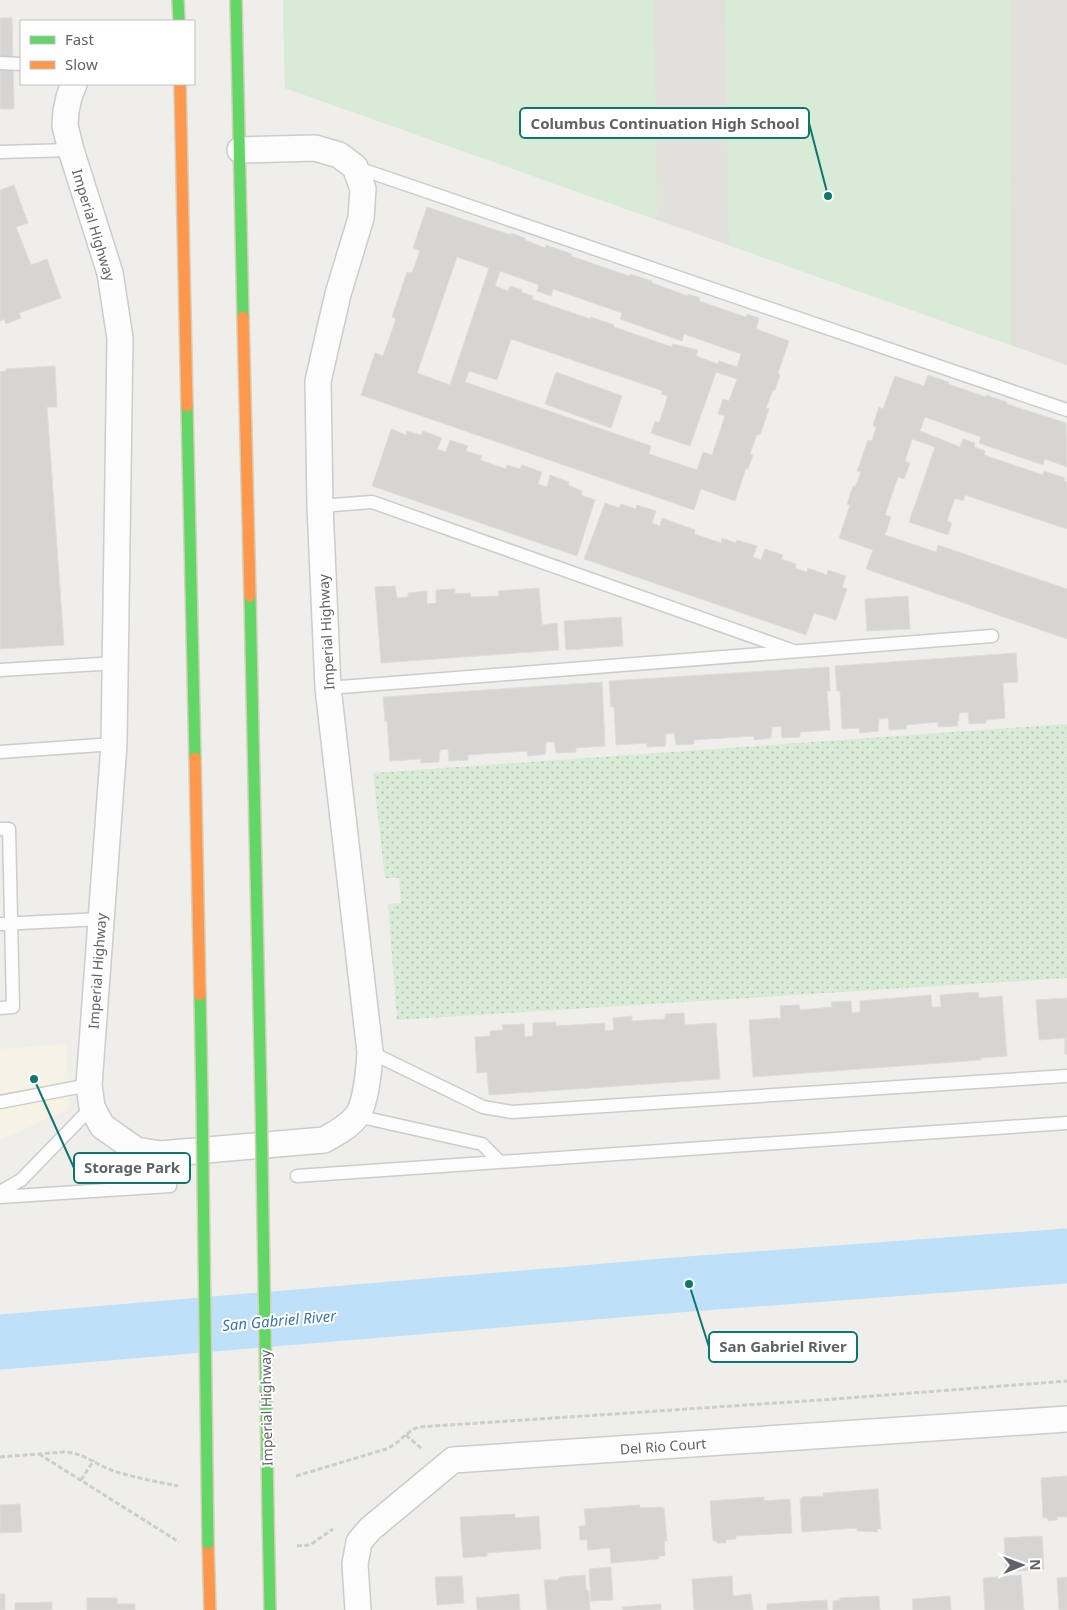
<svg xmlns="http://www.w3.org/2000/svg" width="1067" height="1610" font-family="'Noto Sans',sans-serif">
  <defs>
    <pattern id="grass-dots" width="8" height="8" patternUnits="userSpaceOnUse" patternTransform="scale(1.25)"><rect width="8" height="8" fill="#d8ebd6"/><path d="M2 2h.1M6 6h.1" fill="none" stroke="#b2c2b1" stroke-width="1.8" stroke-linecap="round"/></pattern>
  </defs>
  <rect width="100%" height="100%" fill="#efeeea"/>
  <path fill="#f7f3e4" d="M66,1044l3,65 -69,31v-91z"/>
  <path fill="#e2e0da" d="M283,0h784v365l-782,-277z"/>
  <path fill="url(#grass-dots)" d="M1067,724v254l-670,42 -9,-116 13,-1 -2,-25h-14l-12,-105z"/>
  <path fill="#d8ebd6" d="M283,0h371l3,220 -372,-132z
    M725,0h285l1,345 -282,-100z"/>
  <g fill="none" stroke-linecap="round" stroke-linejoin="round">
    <path stroke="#bfe0f9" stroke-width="55" d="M0,1342l689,-58 378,-28"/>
  </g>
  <path fill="#d6d5d3" stroke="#deddd9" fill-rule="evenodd" d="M0,18h12l2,91h-14z
    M14,185l14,38 -12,4 15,38 16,-6 14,39 -42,15 2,5 -15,6 -2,-5 -4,2v-131z
    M427,207l84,28v-2l14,5v2l20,8 1,-3 26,9 -1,2 58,20 1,-2 22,7v2l36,13v-2l12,4 -1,3 47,16 1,-3 12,4 -3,11 33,12 -11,32 2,2 -5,15h-2l-7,18 3,1 -9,26 -3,-1 -7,20 3,1 -5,14 -2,-1 -11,33 -34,-12 -7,21 -333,-115 14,-42 8,3 13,-37 -4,-2 15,-45 5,1 8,-22 -7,-3zM457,257l32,11 -39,117 -33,-12zM500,271l39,14 -2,6 14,5 2,-7 69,24 -2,6 62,22 2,-7 57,20 -4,13 -18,-6 -1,3 -22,-8 2,-6 -25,-6 -1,3 -58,-20v-2l-23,-8 -1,2 -58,-20 1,-3 -12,-4 1,-2 -12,-4 -2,5 -13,-5zM511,339l152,52 -2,3 7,2 -9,27 -4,-2 -4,12 39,13 26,-74 21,7 -8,22 -6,-2 -5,15 7,2 -13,39 -9,-3 -6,18 -48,-16 2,-8 -186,-64 4,-11 28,9z
    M55,366l2,41h-10l17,238 -64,4v-277l6,-1v-2z
    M556,372l66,24 -11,32 -66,-24z
    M928,375l21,7 -1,2 38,13v-2l21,7v2l59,19 1,44 -22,-8 -2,6 -64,-22 2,-6 -56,-20 -5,14 40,16 3,-8 12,4 -1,4 11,4 -1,4 59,20 1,-4 21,7 -1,3 3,1v47l-102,-34 -2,6 -8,-3 -8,23 5,2 -4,12 -39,-13 26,-75 -23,-8 -7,22 5,2 -6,16 -6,-2 -13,38 6,2 -6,18 51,17 2,-7 129,44v50l-201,-70 7,-19 -34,-12 11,-33 -3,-1 6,-18 2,1 6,-15 -4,-1 11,-31 4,1 4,-14 -3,-2 6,-18 4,2 12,-33 29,10z
    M391,429l15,6 1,-4 14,4 2,-4 19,7 -5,11 9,3 4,-12 18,6 -2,5 16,5 -2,4 26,9 1,-4 13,4 2,-4 20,7 -4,12 9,3 3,-12 19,7 -1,3 14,6 -1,4 14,5 -18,56 -205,-70z
    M605,503l14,5 2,-4 15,5 1,-4 19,6 -4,12 8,3 2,-8 33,12 -1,4 27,9 1,-5 14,5 1,-3 20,6 -4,11 8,3 4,-11 18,6 -2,4 15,5 -1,4 12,4 1,-4 19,7 1,-5 18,6 -4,11 5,2 -11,31 -22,-7 -8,22 -222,-76z
    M395,586l2,12 11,-1v-4l19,-2v13l9,-1v-13l19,-1v5l15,-1 1,4 28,-1 -1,-5 41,-3 3,37 15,-2 2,27 -178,13 -6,-76z
    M908,596l2,33 -43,2 -2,-32z
    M621,617l2,29 -57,4 -2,-29z
    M1016,653l2,29 -15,1 2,35 -19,2v3l-17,1 -1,-12 -9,1v8h-2l1,5 -20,1v-5l-32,3 1,4 -18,1 -1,-12 -9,1 -1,12 -18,2 -1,-5 -17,1 -2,-38h-3l-2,-25z
    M829,667l1,24h-3l3,39 -30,2v5l-18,1 -1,-12 -9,1 -1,11 -17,2v-4l-60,4v4l-18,1 -2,-12 -8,1 -1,12 -18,1v-4l-31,2 -2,-38h-3l-2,-26z
    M602,682l3,64 -29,2v4l-20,1 -2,-11h-8l-1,12 -17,2 -1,-5 -59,4v5l-19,1 -1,-12 -8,1 -1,12 -18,1v-4l-31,2 -3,-40h-2l-2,-24z
    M978,992l1,6 23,-2 5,60 -27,2 1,2 -228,17 -4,-57 28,-2 4,1 -1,-13 19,-1 1,5 32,-3 -1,-5 20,-1 1,12 8,-1v-11l71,-6 1,12h9l-1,-12z
    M1067,998v56h-2v-16l-26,2 -3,-40z
    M684,1013l1,12 31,-2 4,56 -231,16 -2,-23 -10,1 -2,-36 15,-1v-5l13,-1 -1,-5 22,-1 1,13 8,-1v-13l23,-1v4l49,-3v8l9,-1 -1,-12 19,-2v5l33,-2v-5z
    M1067,1476v41h-10v3l-9,1v-3h-5l-2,-40z
    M878,1489l3,40h-4l1,3 -21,-1v-3l-55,4 -2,-33h2v-2l19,-1v1h2v-4z
    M764,1497v4l26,-2 2,34 -56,3v3l-10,1v3h-9v-2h-4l-3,-40z
    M20,1504l2,28 -22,1v-28z
    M640,1505v3l21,-1 3,1 3,33h-3l1,15h-6v3l-48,4 -1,-15 -22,2 -1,-10h-7l-1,-14h7l-2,-17z
    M515,1514v4l24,-2 2,33 -54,4v3l-24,2 -3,-41z
    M1042,1536l2,33 -38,3 -2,-34z
    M611,1567l2,33 -22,1 -2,-32z
    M585,1575l1,15h3l1,20h-43l-3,-30h13l3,-3z
    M1021,1575l3,35h-39l-2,-32z
    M462,1576l2,27 -27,2 -2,-28z
    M732,1576l1,20 18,-2 2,16h-59l-2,-31z
    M1067,1577v33h-8l-2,-32z
    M0,1594h5v16h-5z
    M519,1594l1,16h-43l-1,-12z
    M879,1596l1,14h-47v-9l7,-1v-2z
    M950,1596l1,14h-38l-1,-11z
    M87,1598h30v6h18v6h-48z
    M827,1600l1,10h-61v-6z
    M52,1602v8h-37v-7z
    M661,1604v6h-38l-1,-3z"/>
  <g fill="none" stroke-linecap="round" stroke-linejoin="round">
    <defs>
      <path id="lane" d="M0,63l21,1
        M0,152l71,-2
        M355,167l712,243
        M320,506l52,-4 419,148
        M0,670l117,-7
        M328,688l664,-52
        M0,752l114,-8
        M0,829h9l4,178 -13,1
        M0,924l101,-5
        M370,1052l113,55 29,5 555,-36
        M0,1102l89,-17
        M357,1116l125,28 17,17
        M297,1176l770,-53
        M0,1192l21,-12 71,-73
        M0,1197l170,-11"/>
      <path id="street" d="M74,84l-5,13 -3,14 -1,15 6,24 39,123 10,65 -6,406 -25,341 3,22 10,19 34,24 24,4 164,-14c11,-6 23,-12 32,-23 10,-12 13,-48 14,-65l-42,-364 -8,-182 -2,-125 20,-87 23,-76 2,-29 -8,-22 -16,-12 -24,-7 -75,2
        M358,1610l-3,-46 4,-22 11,-13 83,-69 614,-41"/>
      <path id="fast" d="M178,0l1,21
        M236,0l7,317
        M187,406l8,352
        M250,596l11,504
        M200,995l2,104
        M268,1511l2,99"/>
      <path id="slow" d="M180,84l7,322
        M243,317l7,279
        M195,758l5,237
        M208,1543l2,67"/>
    </defs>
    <use href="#lane" stroke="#cbcccc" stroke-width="15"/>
    <use href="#street" stroke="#cbcccc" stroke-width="28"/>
    <use href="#fast" stroke="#d7ceb8" stroke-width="14"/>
    <use href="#slow" stroke="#d7ceb8" stroke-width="14"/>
    <path stroke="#cacfcc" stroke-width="3" stroke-dasharray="5 2.5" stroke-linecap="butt" d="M406,1435l17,15
      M39,1454l140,88
      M0,1457l64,-5c18,1 29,10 44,17 22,8 47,12 70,17
      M296,1476l90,-27c13,-5 20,-18 33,-22l403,-27 245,-19
      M81,1480l13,-20
      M297,1546l13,-1 23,-16"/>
    <use href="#lane" stroke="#fdfcfc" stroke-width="12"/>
    <use href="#street" stroke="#fdfcfc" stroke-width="25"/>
    <use href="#fast" stroke="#63d668" stroke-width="11"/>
    <use href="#slow" stroke="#ff974d" stroke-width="11"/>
    <defs>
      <path id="fast-bridge" d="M202,1099l6,444
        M261,1100l7,411"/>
    </defs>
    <use href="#fast-bridge" stroke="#d7ceb8" stroke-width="14" stroke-linecap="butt"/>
    <use href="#fast-bridge" stroke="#63d668" stroke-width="11"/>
  </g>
  <g text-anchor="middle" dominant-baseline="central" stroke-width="4" stroke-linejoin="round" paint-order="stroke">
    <g font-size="14" fill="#5f6368" stroke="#fff">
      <text transform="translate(94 225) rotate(73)">Imperial Highway</text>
      <text transform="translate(326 632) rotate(-93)">Imperial Highway</text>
      <text transform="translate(97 971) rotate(-86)">Imperial Highway</text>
      <text transform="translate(266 1408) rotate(-91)">Imperial Highway</text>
      <text transform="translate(663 1446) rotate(-4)">Del Rio Court</text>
    </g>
    <g font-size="15" font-style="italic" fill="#4174aa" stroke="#fff">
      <text transform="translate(279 1320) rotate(-5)">San Gabriel River</text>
    </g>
  </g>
  <path fill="none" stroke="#0f766e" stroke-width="2" d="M828 196L809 123M34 1079L74 1168M689 1284L709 1347"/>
  <g fill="#0f766e" stroke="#fff" stroke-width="2">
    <circle cx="828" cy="196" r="5"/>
    <circle cx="34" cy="1079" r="5"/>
    <circle cx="689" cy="1284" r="5"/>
  </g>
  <g fill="#fff" stroke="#0f766e" stroke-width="2">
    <rect x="520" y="108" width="289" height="30" rx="5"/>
    <rect x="74" y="1153" width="116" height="30" rx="5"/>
    <rect x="709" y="1332" width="148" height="30" rx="5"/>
  </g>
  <g font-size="15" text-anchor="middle" font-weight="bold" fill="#5f6368">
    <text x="665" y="129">Columbus Continuation High School</text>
    <text x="132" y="1173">Storage Park</text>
    <text x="783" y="1352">San Gabriel River</text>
  </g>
  <rect x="20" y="20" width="175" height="65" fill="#ffffff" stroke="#bfc1c3"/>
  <rect x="30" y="36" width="25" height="8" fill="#63d668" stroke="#bfc1c3"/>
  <text x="65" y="45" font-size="15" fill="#5f6368">Fast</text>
  <rect x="30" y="61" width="25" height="8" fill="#ff974d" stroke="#bfc1c3"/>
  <text x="65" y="70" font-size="15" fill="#5f6368">Slow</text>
  <g transform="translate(1022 1565) rotate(89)" stroke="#ffffff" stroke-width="4" paint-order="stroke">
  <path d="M0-4L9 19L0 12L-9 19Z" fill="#5f6368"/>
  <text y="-8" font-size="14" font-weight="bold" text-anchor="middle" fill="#5f6368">N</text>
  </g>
</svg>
